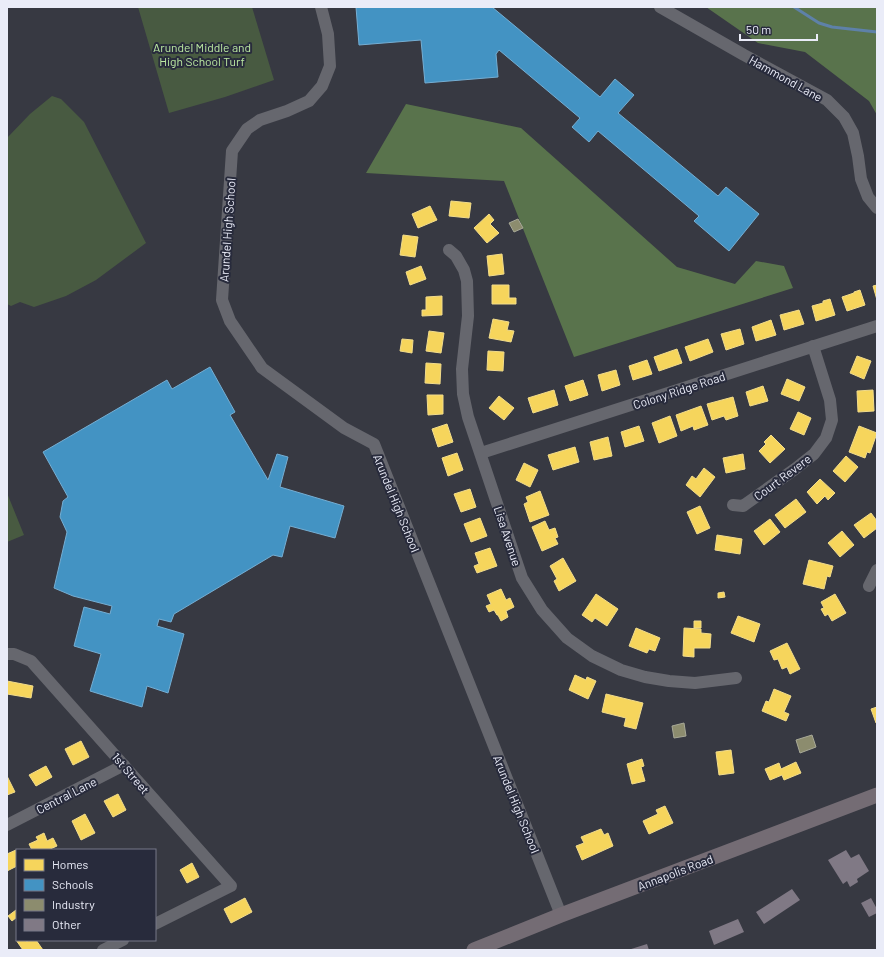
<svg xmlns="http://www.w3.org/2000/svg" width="884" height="957" font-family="Barlow,sans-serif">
  <rect width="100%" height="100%" fill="#373942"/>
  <path fill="#485a41" d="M138,7h114l22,73 -49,17 -56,16z
    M52,96l9,3 23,23 62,121 -50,37 -30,16 -32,11 -14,-5 -9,4 -4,-2v-166l23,-24z
    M7,493l17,42 -17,7z"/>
  <path fill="#59734c" d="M706,7h171v108l-8,-14 -64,-49 -47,-9z
    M406,104l115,24 156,139 58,17 21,-23 28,5 9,22 -219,69 -70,-176 -138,-8z"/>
  <path fill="#f6d55c" stroke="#f2dc8b" d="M451,201l20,2 -2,15 -20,-2z
    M430,206l7,14 -19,8 -6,-14z
    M489,214l5,6 -4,4 9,9 -12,10 -13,-15z
    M403,235l15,2 -3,20 -15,-2z
    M502,254l2,20 -15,2 -2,-20z
    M421,266l5,13 -16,6 -4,-13z
    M492,285h17v13h7v6h-24z
    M877,285v15l-4,-14z
    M860,290l5,15 -18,6 -5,-14 12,-4v-1z
    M442,296v19l-20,1v-6h4v-13z
    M830,299l5,16 -19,6 -4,-15 11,-3v-2z
    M799,310l5,14 -20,6 -4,-15z
    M493,319l16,3 -2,8 7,1 -3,11 -22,-4z
    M771,320l5,15 -20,6 -4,-14z
    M740,329l4,15 -18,6 -5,-16z
    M429,331l15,2 -3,20 -15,-2z
    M402,339l11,1 -1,13 -12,-2z
    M708,339l5,13 -23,9 -5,-14z
    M677,349l5,14 -23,8 -5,-14z
    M488,351l16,1 -1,19 -16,-1z
    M857,356l14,5 -7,18 -14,-6z
    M647,360l5,14 -19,6 -4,-14z
    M426,363l15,1 -1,20 -15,-1z
    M616,370l4,15 -18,6 -4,-16z
    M787,379l18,8 -6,14 -18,-7z
    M583,380l5,15 -18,6 -5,-15z
    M763,386l5,15 -18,5 -4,-14z
    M554,390l4,15 -25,8 -5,-15z
    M873,390l1,21 -16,1 -1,-21z
    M427,395h16v19l-15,1z
    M499,396l15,12 -10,12 -15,-12z
    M733,397l5,19 -12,4 -2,-4 -12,4 -5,-16z
    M701,406l7,19 -14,5 -1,-4 -12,5 -5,-16z
    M798,412l13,6 -7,17 -14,-6z
    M670,416l7,20 -18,7 -7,-20z
    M447,424l6,18 -15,5 -6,-18z
    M639,426l5,15 -19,6 -4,-15z
    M859,426l18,7 -7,20 -3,-1 -2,6 -16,-6z
    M771,435l14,14 -15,14 -11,-12 7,-7 -2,-2z
    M608,437l4,19 -18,4 -4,-18z
    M575,447l4,15 -26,8 -5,-15z
    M457,453l6,17 -15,6 -6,-18z
    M743,454l2,15 -19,4 -3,-15z
    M846,456l12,11 -13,15 -12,-11z
    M524,463l14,7 -8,17 -14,-7z
    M704,468l11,9 -15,20 -14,-12 6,-9 4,3z
    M820,479l15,14 -7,7 -3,-4 -8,8 -10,-12z
    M470,489l6,18 -15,5 -7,-18z
    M540,491l9,24 -19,7 -6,-18 4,-2 -2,-5z
    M796,499l10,13 -21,16 -10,-13z
    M700,506l10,22 -13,6 -10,-22z
    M871,513l6,8v7l-13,10 -10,-13z
    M480,518l7,18 -16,6 -7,-18z
    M770,519l10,13 -16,13 -10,-14z
    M545,521l4,9 6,-2 3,9 -3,1 3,6 -16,7 -10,-24z
    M842,531l12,14 -14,12 -12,-14z
    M717,535l25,4 -2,15 -25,-4z
    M490,548l7,18 -20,7 -3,-7 5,-2 -4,-11z
    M563,558l13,23 -17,10 -5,-10 3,-2 -7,-13z
    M809,560l24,6 -3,11 -3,-1 -3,13 -21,-5z
    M501,589l5,11 4,-2 4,9 -8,4 2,6 -7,4 -3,-6h-1l-3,-5 -5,2 -3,-6 5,-2 -4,-9z
    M724,592l1,5 -7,1v-5z
    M596,594l22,15 -11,17 -12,-8 -3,4 -10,-7z
    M835,594l11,19 -14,8 -4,-7 -3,2 -4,-7 3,-1 -3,-6z
    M738,616l22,8 -6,18 -23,-9z
    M694,621h7v7h-7z
    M636,628l24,10 -5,13 -6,-2 -2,4 -18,-7z
    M684,628l17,1v4l10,1 -1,14h-16v9l-11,-1z
    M787,643l13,26 -10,5 -3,-7 -5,2 -4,-10 -4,1 -4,-9z
    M575,675l11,5 1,-3 9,4 -8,18 -19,-9z
    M7,681l26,5 -2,12 -24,-4z
    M774,689l17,7 -7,16 5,2 -3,7 -24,-10 4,-10 3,1z
    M606,694l37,9 -7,26 -12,-3 2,-8 -24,-6z
    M877,707v15l-1,1 -5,-14z
    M81,741l8,16 -16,8 -8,-16z
    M731,750l3,23 -15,2 -3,-23z
    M642,759l2,7 -3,1 4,14 -13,3 -5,-20z
    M796,762l5,11 -17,7 -2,-5 -12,5 -5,-11 14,-6 2,6z
    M46,766l6,11 -16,9 -7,-11z
    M7,776l8,16 -8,3z
    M118,794l8,16 -13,7 -9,-16z
    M665,806l8,17 -24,11 -6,-13 15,-7 -2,-4z
    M85,814l10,19 -14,7 -9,-19z
    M601,829l3,6 4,-2 5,13 -31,14 -6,-14 8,-3 -3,-6z
    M44,833l3,8 6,-3 4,8 -9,4h-16l-3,-6 9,-4 -2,-3z
    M16,850l1,2v14l-10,5v-17z
    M192,863l7,14 -12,6 -7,-13z
    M245,898l7,14 -21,11 -7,-14z
    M16,910l1,1v6l-5,4 -4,-5z
    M16,940h9l2,2 2,-2h7l7,10h-20z"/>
  <path fill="#4393c3" stroke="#75aed3" d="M356,7h136l108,90 15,-18 19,16 -16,18 100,83 8,-9 33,27 -30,37 -35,-30 5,-5 -101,-85 -9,11 -17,-15 8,-9 -81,-68 -3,4 2,23 -73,6 -4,-43 -62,5z
    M210,367l25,45 -5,3 38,65 9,-26 11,3 -8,30 64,19 -9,32 -45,-12 -8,31 -9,-2 -99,59 -3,8 -12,-3 -2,7 27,8 -16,59 -21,-7 -5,21 -52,-16 11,-37 -27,-8 10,-39 26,7 2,-8 -39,-10 -19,-8 13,-56 -7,-15 3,-16 5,-4 -25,-45 124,-72 5,9z"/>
  <path fill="#8c8c6e" stroke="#a8a997" d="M518,219l5,9 -9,4 -5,-9z
    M684,723l2,13 -12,2 -2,-12z
    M812,735l4,12 -16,6 -4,-13z"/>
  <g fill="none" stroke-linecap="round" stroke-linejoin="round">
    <path stroke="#5e81a8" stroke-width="3" d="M794,7l25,16 13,4 45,5"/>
  </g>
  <path fill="#807985" d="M846,850l5,8 8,-4 10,17 -12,8 1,3 -8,5 -3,-6 -4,3 -15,-24z
    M792,889l8,11 -36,24 -8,-12z
    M871,898l6,11v4l-8,4 -8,-14z
    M738,919l6,13 -30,13 -5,-14z
    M647,944l2,6h-21z"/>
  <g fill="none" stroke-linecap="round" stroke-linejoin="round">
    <path stroke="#66676e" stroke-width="12" d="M321,7l7,27 2,32 -8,20 -13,15 -22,10 -27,9 -13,9 -15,22 -10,149 8,21 32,47 82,60 30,16 187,471
      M660,7l84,48 83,45 17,17 9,16 5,23 3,23 7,18 9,11
      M449,250l7,6 8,14 3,11 1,35 -6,53 1,25 5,23 54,161 20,32 25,28 25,18 29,14 24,7 24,4 26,2 41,-5
      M481,453l396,-127
      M733,505l10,1 52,-37 19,-15 12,-16 6,-18 -2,-20 -17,-54
      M869,586l8,-16
      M7,654h7l17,7 200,225 -76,38
      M7,825l117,-60
      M103,950l20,-10"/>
    <path stroke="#746c74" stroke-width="15" d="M474,950l87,-35 316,-120"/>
  </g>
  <g text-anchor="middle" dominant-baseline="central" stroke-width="4" stroke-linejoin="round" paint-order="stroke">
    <g font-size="12" fill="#bceaa2" stroke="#282b3c">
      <text x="202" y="47">Arundel Middle and<tspan x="202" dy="14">High School Turf</tspan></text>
    </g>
    <g font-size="12" fill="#eaecf8" stroke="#282b3c">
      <text transform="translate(786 78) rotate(29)">Hammond Lane</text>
      <text transform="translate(227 230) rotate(-86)">Arundel High School</text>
      <text transform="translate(679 390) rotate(-18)">Colony Ridge Road</text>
      <text transform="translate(782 477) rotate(-37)">Court Revere</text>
      <text transform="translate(397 503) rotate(68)">Arundel High School</text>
      <text transform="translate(508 536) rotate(72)">Lisa Avenue</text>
      <text transform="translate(131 773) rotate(49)">1st Street</text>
      <text transform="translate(66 795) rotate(-27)">Central Lane</text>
      <text transform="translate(517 804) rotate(68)">Arundel High School</text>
      <text transform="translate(675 872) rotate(-21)">Annapolis Road</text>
    </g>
  </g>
  <rect width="884" height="957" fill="none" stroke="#eaecf8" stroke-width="16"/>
  <rect x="16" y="849" width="140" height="92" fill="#282b3c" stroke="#767887"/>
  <rect x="24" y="859" width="20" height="12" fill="#f6d55c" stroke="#767887"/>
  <text x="52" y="869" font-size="12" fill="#eaecf8">Homes</text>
  <rect x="24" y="879" width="20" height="12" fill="#4393c3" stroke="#767887"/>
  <text x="52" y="889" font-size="12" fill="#eaecf8">Schools</text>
  <rect x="24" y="899" width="20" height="12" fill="#8c8c6e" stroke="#767887"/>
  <text x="52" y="909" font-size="12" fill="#eaecf8">Industry</text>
  <rect x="24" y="919" width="20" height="12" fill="#807985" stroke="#767887"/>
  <text x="52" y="929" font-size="12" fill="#eaecf8">Other</text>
  <path d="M740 34v6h77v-6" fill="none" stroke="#eaecf8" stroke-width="2"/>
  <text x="746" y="34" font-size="12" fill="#eaecf8" stroke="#282b3c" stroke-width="3" paint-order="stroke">50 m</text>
</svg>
